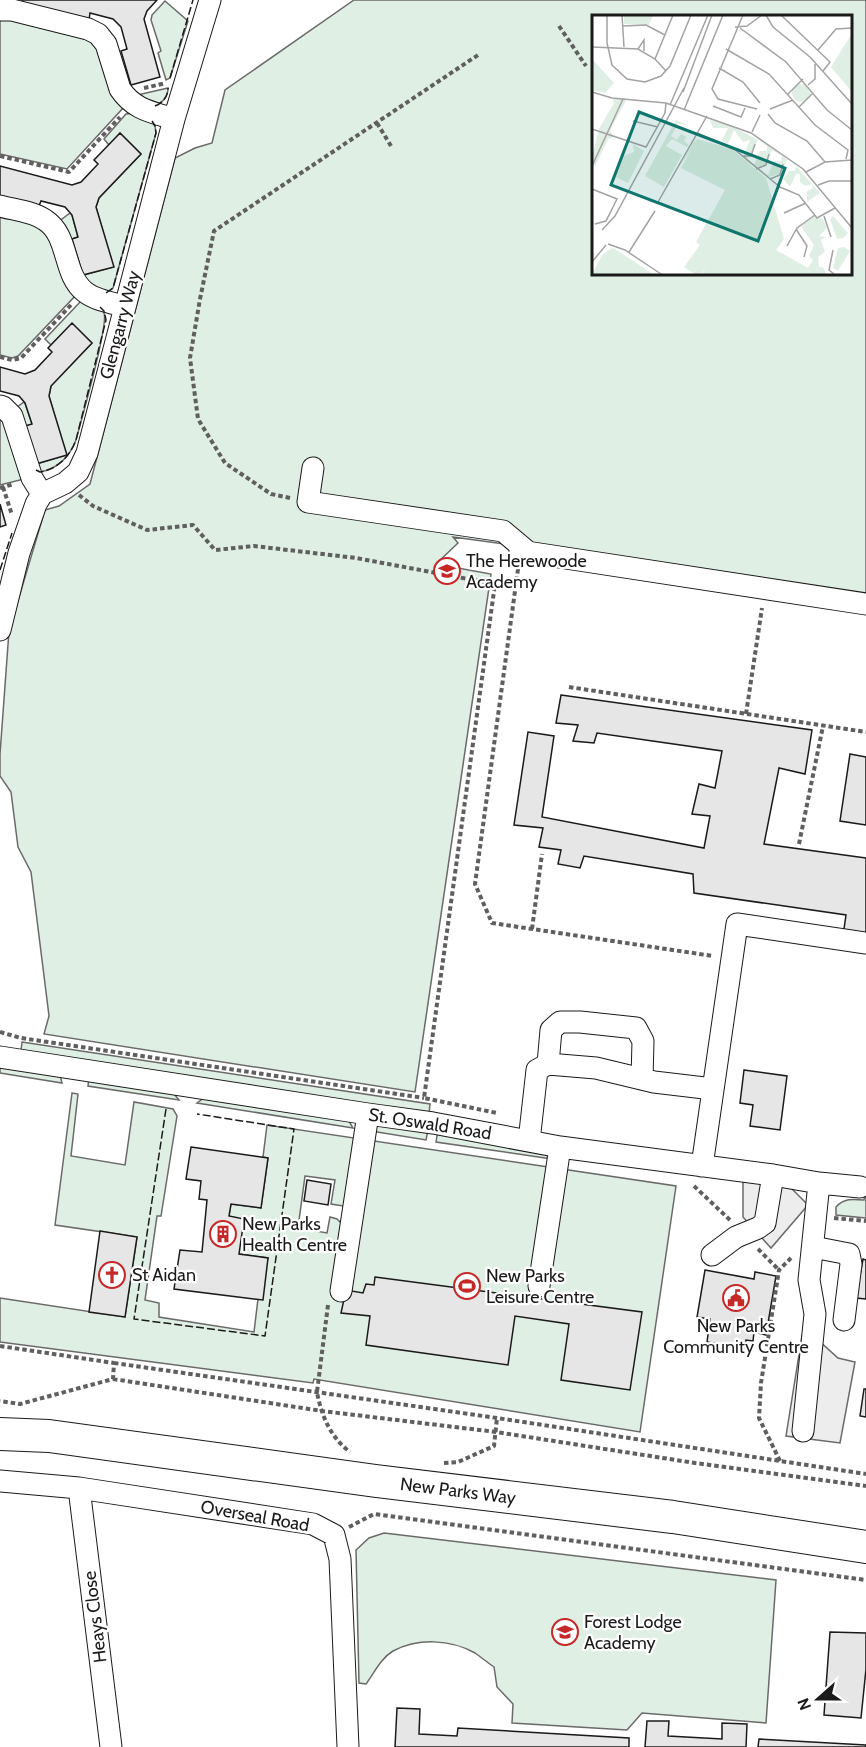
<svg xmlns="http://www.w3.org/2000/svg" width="866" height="1747" font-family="Cabin,sans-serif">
  <rect width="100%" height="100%" fill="#fff"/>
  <path fill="#e0efe3" stroke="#6a6a6a" stroke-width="1.5" fill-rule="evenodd" d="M354,0h512v594l-413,-57 5,6 -22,21 55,10 -76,518 -371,-58 5,-18 -18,-144 -13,-25 -7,-55 -11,-16v-22l9,-123 36,-121 14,-4 31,-22 85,-326 20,-10 17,-5 13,-53zM593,16h257v257h-257z
    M165,1l23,20 -18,57 -4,2 -8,-27 3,-2 -10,-31 1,-5z
    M0,17l93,23 31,67 -57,62 -67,-15z
    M168,88c0,9 -6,15 -14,18l-21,-10z
    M133,113l4,4 15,4 3,5 1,7 -43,155c-5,5 -10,7 -17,4 -29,-13 -20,-50 -38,-70l12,-9 2,2 6,22 -6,2 11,36 30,-8 -17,-60 3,-9 42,-44 -21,-21 -11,12 -5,-6 22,-25z
    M0,213l43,12 33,70 -58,61 -6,2 -12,-3z
    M81,301c9,0 20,3 23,12 5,12 -23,108 -28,127 -6,16 -18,29 -36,32l-6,-5 -18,-53 -3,-4 11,-8 1,1 7,21 -7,3 11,37 30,-9 -17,-59 2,-10 41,-43 -20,-19 -21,21 -6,-6z
    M0,416l4,5 20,58 -24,6z
    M22,1042l408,62 -1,10 -408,-64z
    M0,1063l59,8 3,12 -62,-10z
    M89,1076l80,12 10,12 -91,-14z
    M72,1093l6,1 -7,62 54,9 9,-63 39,7 4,7 -16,100h-4l-12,84 14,3v14l95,15 4,-33 10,-41 -29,-4 -10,-38 2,-12 30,4 7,-50 -5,-1 4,-32 409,61 -36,246 -326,-53 -1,4 -313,-41v-44l125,19 12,-80 -82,-12zM305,1176l30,4 -4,24 13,2 -3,17 -4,-4 -7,-2 -3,16 -29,-5z
    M208,1095l138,21 7,12 -156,-25z
    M382,1121l46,9 -2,10 -55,-9z
    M438,1130l107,18 7,11 -116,-17z
    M866,1188v30l-30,-3v-8c8,-9 17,-8 28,-7z
    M384,1533l392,47 -10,143 -124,-10 -15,17 -115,-7 1,-19 -16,-17 -3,-20c-6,-4 -13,-10 -19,-14 -25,-14 -57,-15 -82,-2 -12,7 -19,22 -27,33l-7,-1 -3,-133 13,-12z"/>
  <path fill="#ededed" stroke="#6a6a6a" stroke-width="1.5" d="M743,1178l45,7 20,20 -37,43 -28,-31z
    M802,1336l16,4 20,18 17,4 -15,81 -54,-7z"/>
  <path fill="#e6e6e6" stroke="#1a1a1a" stroke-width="1.5" d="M22,0h135l-10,11 -3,8 16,58 -29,8 -10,-34 6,-2 -6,-22 -8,-8 -23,-6 -1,7 -67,-18z
    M120,133l21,21 -42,44 -3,9 18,60 -31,8 -11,-36 6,-2 -6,-22 -7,-8 -24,-6 -2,5 -39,-10v-30l72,19 9,-3 17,-18 -4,-4z
    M72,323l20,20 -41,43 -2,10 18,59 -31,9 -11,-38 7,-2 -7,-21 -6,-7 -19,-5v-24l25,7 10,-4 17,-18 -4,-4z
    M0,504l6,21 -6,2z
    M561,695l251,35 -7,44 -26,-6 -15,76 102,14v82l-23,-4 3,-21 -152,-22 -1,-19 -109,-18 -4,12 -22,-4 3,-14 -22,-3 4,-19 -29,-3 14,-93 26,4 -12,81 162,31 6,-32 -18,-2 7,-30 16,4 7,-37 -125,-18 -3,10 -21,-2 5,-16 -22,-2z
    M850,754l16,3v68l-26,-4z
    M744,1070l43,6 -7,54 -30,-4 3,-21 -13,-2z
    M191,1147l77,11 -7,50 -30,-4 -2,12 15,3 -5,35 29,4 -5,42 -89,-11 6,-39 22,2 5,-52 -8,-1 2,-18 -15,-2z
    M307,1180l24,4 -3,21 -24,-4z
    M100,1231l37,6 -12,80 -36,-5z
    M863,1259l3,1v39l-10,-1z
    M705,1270l49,9 1,-7 21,4 -10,59 -12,-3 -1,9 -7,-1 -1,8 -38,-6 3,-23 -13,-2z
    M375,1277l267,35 -12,78 -69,-10 8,-56 -54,-8 -7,49 -142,-20 4,-29 -29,-3 5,-23 17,3 3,-9 8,1z
    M864,1389h2v28l-6,-1z
    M830,1632l36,1v36l-5,49 -37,-3z
    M397,1708l23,1 -1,25 38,2 1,-8 171,10v9h-234z
    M647,1721h22l-1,15 54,3v-16l25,1 -1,23h-101z
    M759,1739l107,6v2h-108z"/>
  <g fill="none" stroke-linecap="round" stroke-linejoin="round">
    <defs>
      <path id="minor" d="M0,10h12l76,19 10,5 8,10 14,45c14,21 32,23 54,30
        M0,206c14,4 32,5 45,14 25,16 17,54 40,72 10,8 27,11 39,14
        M0,406l3,1 9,9 20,62 10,16
        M313,468l-5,34 195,29 25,21
        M520,551l346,53
        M0,630l19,-77 17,-49 6,-10 23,-11 13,-11 9,-19 87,-334 36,-119
        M0,1057l368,57 65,9 127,24 213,28 46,8 41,4
        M548,1064l3,-34 9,-8h20l56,6 7,13 -1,38
        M529,1141l8,-71 11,-6 48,4 58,14 59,7
        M702,1166l35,-242 129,19
        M813,1247l36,7 2,10 -7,56
        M712,1255l24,-18 22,-9 7,-5 8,-48
        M539,1286l21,-139
        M341,1291l27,-177
        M803,1431l12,-117 -6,-34 10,-97
        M0,1481l79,7 234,36 21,11 6,24 8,188
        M79,1488l32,259"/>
      <path id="highway" d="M0,1434l49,2 327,45 297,36 193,30"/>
    </defs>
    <use href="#minor" stroke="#1a1a1a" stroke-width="23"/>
    <use href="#highway" stroke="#1a1a1a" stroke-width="34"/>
    <path stroke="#5f5f5f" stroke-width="4" stroke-dasharray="4.5 3" stroke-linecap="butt" d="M559,26l27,40
      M144,88l22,-5
      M377,123l14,23
      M0,156l69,16 51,-55
      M0,357l12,3 9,-2 50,-53
      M3,487l9,28
      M0,488l14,-4
      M79,495l14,11 54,24 46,-5 22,25 39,-4 102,12 139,26 -71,514 73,15
      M290,498l-19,-4 -46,-31 -27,-44 -8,-61 10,-59 14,-68 264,-176
      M518,569l-43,315 17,39 221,33
      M569,687l297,45
      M746,714l16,-106
      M799,844l24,-118
      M532,929l10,-75
      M0,1032l21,6 403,60
      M694,1186l36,34
      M834,1218l32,3
      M758,1249l21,21
      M328,1305l-11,87c4,23 14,46 33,60
      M0,1346l114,17 -1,16 -93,25 -20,-3
      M114,1363l383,55 369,56
      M113,1379l209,32 174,21 199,31 171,23
      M780,1461l-21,-43 2,-35 18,-113 12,-12
      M444,1463l14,-1 36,-16 3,-28
      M349,1527l25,-13 492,66"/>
    <use href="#minor" stroke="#fff" stroke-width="21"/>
    <use href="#highway" stroke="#fff" stroke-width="32"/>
    <path stroke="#1a1a1a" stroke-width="1.5" stroke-dasharray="8 3" stroke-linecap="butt" d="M170,78l23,-78
      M155,106c8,-3 13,-10 13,-18
      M106,293l7,-5 43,-155 -1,-7 -3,-5
      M36,470l4,2c18,-3 30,-16 36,-32l30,-120 -2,-9 -4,-4
      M0,570l12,-37
      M166,1109l-32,210 131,17 29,-207 -97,-15"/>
  </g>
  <defs>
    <symbol id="school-ring" viewBox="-11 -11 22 22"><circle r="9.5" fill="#fff" stroke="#c62828" stroke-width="1.5"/><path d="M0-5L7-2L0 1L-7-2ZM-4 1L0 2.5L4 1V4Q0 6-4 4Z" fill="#c62828"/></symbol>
    <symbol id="building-ring" viewBox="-11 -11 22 22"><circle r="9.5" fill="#fff" stroke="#c62828" stroke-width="1.5"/><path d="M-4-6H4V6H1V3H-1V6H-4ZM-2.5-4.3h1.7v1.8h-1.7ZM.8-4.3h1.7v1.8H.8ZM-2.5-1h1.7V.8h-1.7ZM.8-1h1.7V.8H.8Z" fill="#c62828"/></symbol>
    <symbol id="church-ring" viewBox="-11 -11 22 22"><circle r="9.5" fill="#fff" stroke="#c62828" stroke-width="1.5"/><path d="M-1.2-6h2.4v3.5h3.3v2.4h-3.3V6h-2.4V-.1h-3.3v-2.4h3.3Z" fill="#c62828"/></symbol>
    <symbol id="stadium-ring" viewBox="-11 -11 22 22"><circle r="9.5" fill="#fff" stroke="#c62828" stroke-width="1.5"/><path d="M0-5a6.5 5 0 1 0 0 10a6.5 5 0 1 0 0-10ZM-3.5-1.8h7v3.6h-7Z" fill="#c62828"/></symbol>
    <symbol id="civic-ring" viewBox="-11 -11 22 22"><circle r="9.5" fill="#fff" stroke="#c62828" stroke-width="1.5"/><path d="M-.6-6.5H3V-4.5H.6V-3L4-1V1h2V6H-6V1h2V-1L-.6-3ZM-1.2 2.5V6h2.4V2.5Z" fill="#c62828"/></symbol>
  </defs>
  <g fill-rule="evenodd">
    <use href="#school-ring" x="432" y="556" width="30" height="30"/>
    <use href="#building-ring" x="208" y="1219" width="30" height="30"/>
    <use href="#church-ring" x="97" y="1260" width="30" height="30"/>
    <use href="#stadium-ring" x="452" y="1271" width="30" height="30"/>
    <use href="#civic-ring" x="721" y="1283" width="30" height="30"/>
    <use href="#school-ring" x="550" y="1617" width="30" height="30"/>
  </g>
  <g text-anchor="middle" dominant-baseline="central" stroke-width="4.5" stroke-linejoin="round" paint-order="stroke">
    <g font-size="18" fill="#1a1a1a" stroke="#fff">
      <text transform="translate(120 325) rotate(-75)">Glengarry Way</text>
      <text transform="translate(430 1124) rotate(9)">St. Oswald Road</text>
      <text transform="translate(458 1491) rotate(7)">New Parks Way</text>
      <text transform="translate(255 1516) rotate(10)">Overseal Road</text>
      <text transform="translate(95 1617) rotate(-97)">Heays Close</text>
    </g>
    <g font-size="18" fill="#1a1a1a" stroke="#fff" text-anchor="start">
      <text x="466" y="561">The Herewoode<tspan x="466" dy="21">Academy</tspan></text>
      <text x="242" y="1224">New Parks<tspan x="242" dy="21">Health Centre</tspan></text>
      <text x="132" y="1275">St Aidan</text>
      <text x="486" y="1276">New Parks<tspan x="486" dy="21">Leisure Centre</tspan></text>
      <text x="736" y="1326" text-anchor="middle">New Parks<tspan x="736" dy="21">Community Centre</tspan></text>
      <text x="584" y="1622">Forest Lodge<tspan x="584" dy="21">Academy</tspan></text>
    </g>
  </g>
  <g transform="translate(592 15)">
    <rect width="260" height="260" fill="#fff"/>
    <path d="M32,0h29l-4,10 -25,-1zM259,20v56l-20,-24zM0,44l22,24 -9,10 -13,-3zM200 78a9 9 0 1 1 18 0a9 9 0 1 1-18 0ZM20,83l15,1 -17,31 4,7 -6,2 -13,28 -3,-10 7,-28 15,-26zM84,105l12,5 -10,-1 -7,12 6,4 4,-6 10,5 -5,-2 -2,4 5,4 -2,2 -15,-8 -6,7 16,9 -18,32 -19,-11zM118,105l18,5 9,4 31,16 30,23 22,25 -13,9v-11l6,-3 -1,-4 -7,2 -5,-4v-8h-4l-6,13 -7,-8 6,-8h6l1,-5 -9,-6 -7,14 -11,3 -12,-9 3,-2h5l-6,3 9,6 6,-14h7l1,-5 -10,-6 -7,15 -10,2 -10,-7v-3l6,-1 -6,3 9,6 6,-14h7v-5l-9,-6 -7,14 -7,1 6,-15 -7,2 -9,-12 -6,14 -6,-3 6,-13h-15zM105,121l-3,7 3,-4 35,10 34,29 18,61 -8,11 32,18 5,-8 -4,-4 5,-11 -13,-19 14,-10 8,3 4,9 -8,8 7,1 -5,3 4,12 -7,5 1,10h4l3,7h-124l5,-7 -6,7h-6l-11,-7 16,-22 -4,-3 29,-52 -44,-22 11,-20 -14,21zM41,129l11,7 -16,32 -12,-6 8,-21 10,-4zM241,201l15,17 -5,5 -6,1 -7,-20zM252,232l6,4 -12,20 -5,-3 5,-20zM20,233l3,1 38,25h-61l10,-19z" fill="#e0efe3"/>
    <path fill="none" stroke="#a3a3a3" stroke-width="1.5" d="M15,0v28l5,22 15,14 18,3 16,-6 9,-10 21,-51M30,0l2,32M151,0l-31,74 6,10 39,10M174,0l7,12 37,30 42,47M189,0l49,47 -7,9M30,11l24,-1 19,10M143,12l12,-1 15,-11M148,13l46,34 41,48 25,20M0,32l46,2 17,10 11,12M46,34l6,-9v11M134,34l43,25 46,51 33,25 -2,9M226,35l18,-21 16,-1M63,44l18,-44M127,53l24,14 17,21M216,70l7,-6v-15M0,77l20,6 54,5 85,30 52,36 49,59M91,77l29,-77M196,79l15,-15M78,90l38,-90M121,91l28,11 4,-9M207,92l14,-14M178,94l23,-9M92,95l39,-95M176,99l7,9 32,18 18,21M41,106l25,6M0,114l54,18 19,-34 1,-10M160,117l8,-17M105,118l37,16 46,38 19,8 18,23 18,-10M151,141h8l4,-12M0,151l31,-67M164,154l10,-4 3,-11M214,157l19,-10 27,-2M178,164l10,-4 3,-11M226,170l11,-4h23M0,174l25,10 -11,22 -11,3M66,187l49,-86M192,198l22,-10M232,201l7,21M204,214l11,17 -3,11M10,215l13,-14 69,-128M16,229l17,6 36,24M195,231l10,-18 18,-13M241,235l-4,20 5,4M37,237l26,-41M0,247l14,-17"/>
    <path fill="#0f766e" fill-opacity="0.15" stroke="#0f766e" stroke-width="3" d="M47,97l146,56 -27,73 -147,-56z"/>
    <rect width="260" height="260" fill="none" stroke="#1a1a1a" stroke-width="3"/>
  </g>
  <g transform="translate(818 1699) rotate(249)" stroke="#ffffff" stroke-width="4.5" paint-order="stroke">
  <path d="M0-4.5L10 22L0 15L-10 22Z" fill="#1a1a1a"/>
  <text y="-9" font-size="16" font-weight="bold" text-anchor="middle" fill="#1a1a1a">N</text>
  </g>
</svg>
